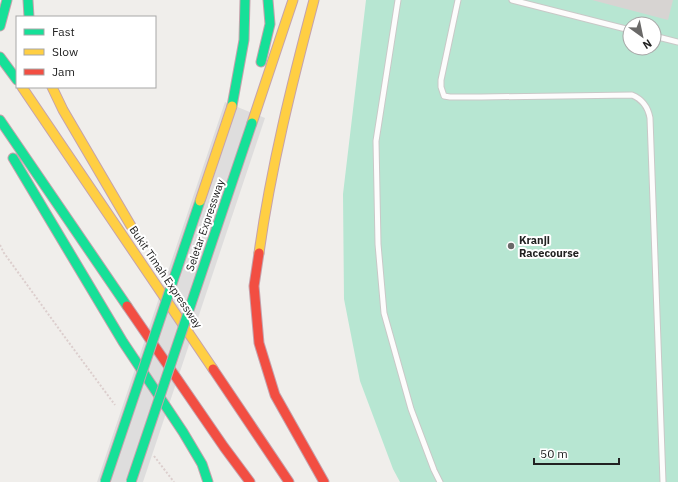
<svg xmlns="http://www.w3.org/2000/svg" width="678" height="482" font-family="'IBM Plex Sans',sans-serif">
  <rect width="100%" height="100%" fill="#f0eeeb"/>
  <path fill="#b7e6d2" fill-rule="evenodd" d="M366,0h312v482h-278l-7,-13 -33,-88 -16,-82 -1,-105zM630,24h24v24h-24z"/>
  <path fill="#dedddd" d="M225,102l40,16 -122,364h-46z"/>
  <path fill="#d7d4d2" d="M592,0h81l-5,20z"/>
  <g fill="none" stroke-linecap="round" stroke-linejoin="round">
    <defs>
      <path id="lane" d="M398,0l-22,141 2,103 6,69 27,96 23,61 6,12
        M458,0l-17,80v7l3,9 6,1h31l151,-2c10,4 16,12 18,23l13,364
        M512,0l118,30
        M654,36l24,6"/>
      <path id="fast" d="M28,0l1,17
        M0,26l7,-26
        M0,57l17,23
        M261,62l9,-38 -2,-24
        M232,106l12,-66 1,-40
        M0,120l127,186
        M13,158l110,184 60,90 19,32 6,18"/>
      <path id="slow" d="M22,87l191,282
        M52,87l11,23 68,116
        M252,123l41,-123
        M259,253c12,-86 33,-170 55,-253"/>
      <path id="jam" d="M259,253l-5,33 5,57 16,52 49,87
        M127,306l97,141 26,35
        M213,369l76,113"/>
    </defs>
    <use href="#lane" stroke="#c9c8c7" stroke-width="7"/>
    <use href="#fast" stroke="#c5a2ac" stroke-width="11"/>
    <use href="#slow" stroke="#c5a2ac" stroke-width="11"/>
    <use href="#jam" stroke="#c5a2ac" stroke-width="11"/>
    <path stroke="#dccecd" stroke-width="2" stroke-dasharray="2 2" stroke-linecap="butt" d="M0,245l4,8 63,87 48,65
      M154,456l20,26"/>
    <use href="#lane" stroke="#fdfcfc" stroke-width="5"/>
    <use href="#fast" stroke="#16e098" stroke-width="9"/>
    <use href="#slow" stroke="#ffcf43" stroke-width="9"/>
    <use href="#jam" stroke="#f24e42" stroke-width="9"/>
    <defs>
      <path id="fast-bridge" d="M105,482l95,-281
        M131,482l121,-359"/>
      <path id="slow-bridge" d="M200,201l32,-95"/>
    </defs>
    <use href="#fast-bridge" stroke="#c5a2ac" stroke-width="11" stroke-linecap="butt"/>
    <use href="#slow-bridge" stroke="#c5a2ac" stroke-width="11" stroke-linecap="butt"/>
    <use href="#fast-bridge" stroke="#16e098" stroke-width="9"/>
    <use href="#slow-bridge" stroke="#ffcf43" stroke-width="9"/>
  </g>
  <circle fill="#6a6968" stroke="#fff" stroke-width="1.5" cx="511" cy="246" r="4"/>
  <g text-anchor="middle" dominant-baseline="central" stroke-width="4" stroke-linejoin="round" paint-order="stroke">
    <g font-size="11" fill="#222" stroke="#fff">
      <text transform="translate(205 225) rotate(-71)">Seletar Expressway</text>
      <text transform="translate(166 277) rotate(56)">Bukit Timah Expressway</text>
    </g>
    <g font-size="11" font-weight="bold" fill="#222" stroke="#fff" text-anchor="start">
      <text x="519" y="240">Kranji<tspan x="519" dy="13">Racecourse</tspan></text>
    </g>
  </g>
  <rect x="16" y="16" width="140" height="72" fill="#ffffff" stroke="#a7a7a7"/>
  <rect x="24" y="29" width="20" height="6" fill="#16e098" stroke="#a7a7a7"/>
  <text x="52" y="36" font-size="12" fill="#222222">Fast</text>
  <rect x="24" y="49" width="20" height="6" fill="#ffcf43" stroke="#a7a7a7"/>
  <text x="52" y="56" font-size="12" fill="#222222">Slow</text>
  <rect x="24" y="69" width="20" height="6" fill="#f24e42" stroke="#a7a7a7"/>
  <text x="52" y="76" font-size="12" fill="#222222">Jam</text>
  <g transform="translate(642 36) rotate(147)"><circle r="19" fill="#ffffff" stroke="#a7a7a7"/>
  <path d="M0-3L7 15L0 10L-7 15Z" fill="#6a6968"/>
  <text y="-6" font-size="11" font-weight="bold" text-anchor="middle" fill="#222222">N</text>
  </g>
  <path d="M534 458v6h85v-6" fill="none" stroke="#222222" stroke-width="2"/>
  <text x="540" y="458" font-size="12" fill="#222222" stroke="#ffffff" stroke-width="3" paint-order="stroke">50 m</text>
</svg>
